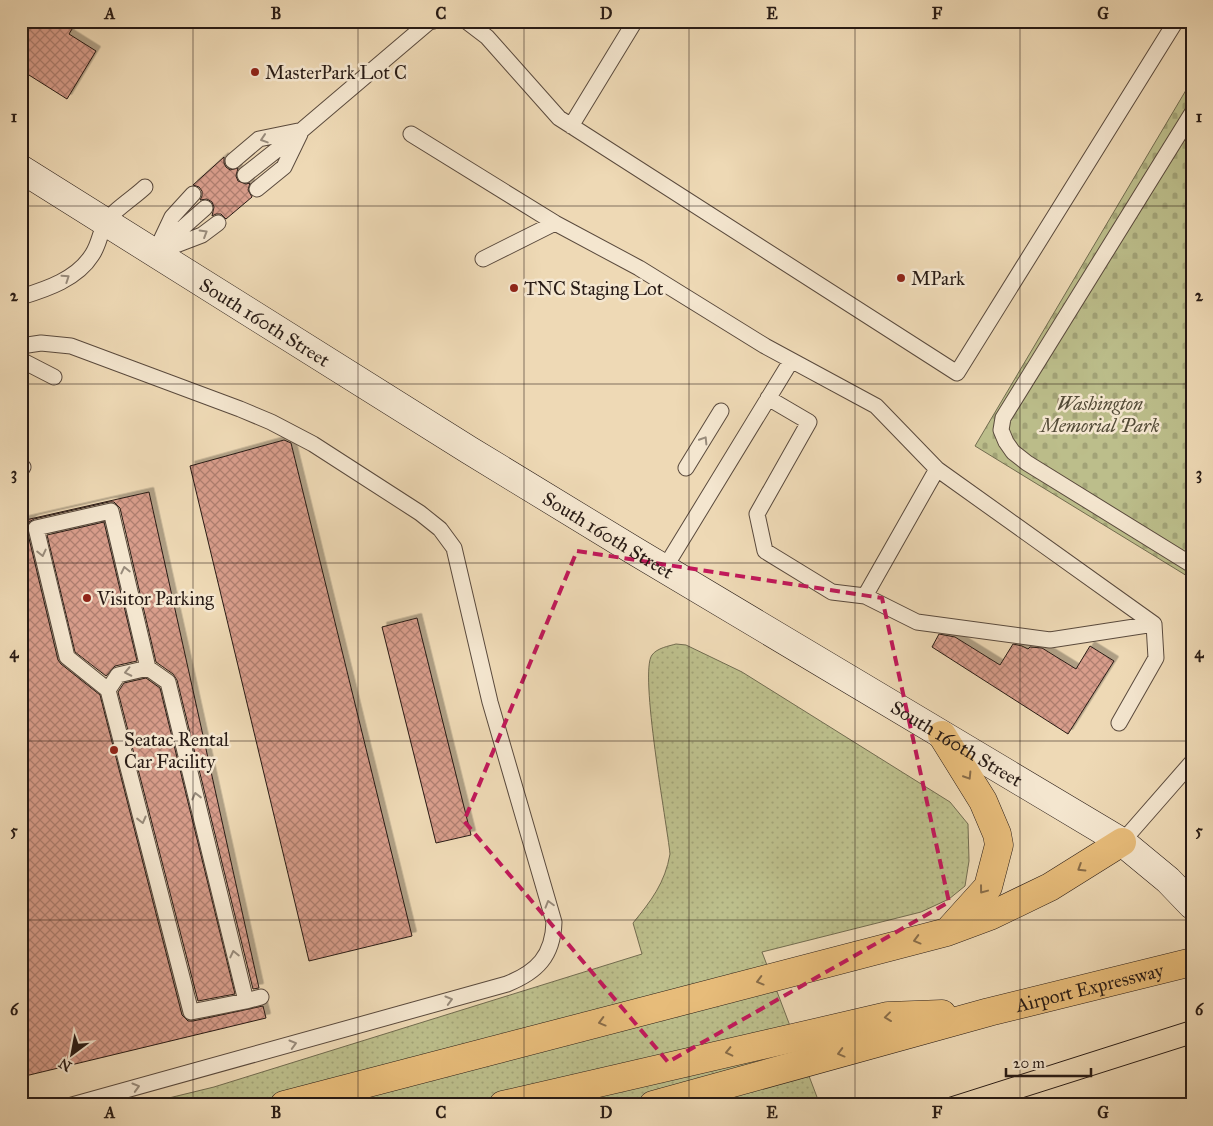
<svg xmlns="http://www.w3.org/2000/svg" width="1213" height="1126" font-family="'IM FELL Great Primer',serif">
  <defs>
    <pattern id="grass-dots" width="8" height="8" patternUnits="userSpaceOnUse" patternTransform="scale(1.25)"><rect width="8" height="8" fill="#bcbe8b"/><path d="M2 2h.1M6 6h.1" fill="none" stroke="#a2a377" stroke-width="1.8" stroke-linecap="round"/></pattern>
    <pattern id="cemetery-stones" width="16" height="16" patternUnits="userSpaceOnUse" patternTransform="scale(1.25)"><rect width="16" height="16" fill="#bcbe8b"/><path d="M2 7V4a2 2 0 0 1 4 0v3zM10 15v-3a2 2 0 0 1 4 0v3z" fill="#a2a377"/></pattern>
    <pattern id="building-cross-hatch" width="8" height="8" patternUnits="userSpaceOnUse" patternTransform="scale(1.25)"><rect width="8" height="8" fill="#d89d8b"/><path d="M0 0l8 8M0 8l8-8" fill="none" stroke="#af7f70"/></pattern>
    <filter id="shadow"><feDropShadow dx="4.5" dy="-4.5" stdDeviation="0" flood-color="#0004"/></filter>
  </defs>
  <rect width="100%" height="100%" fill="#eed9b5"/>
  <filter id="stains"><feTurbulence type="fractalNoise" baseFrequency=".004" numOctaves="4"/><feColorMatrix values="0 0 0 0 .2 0 0 0 0 .09 0 0 0 0 .02 0 0 0 .5 -.17"/></filter>
  <radialGradient id="worn" r=".72"><stop offset=".6" stop-color="#630" stop-opacity="0"/><stop offset="1" stop-color="#630" stop-opacity=".3"/></radialGradient>
  <path fill="url(#grass-dots)" stroke="#726c50" d="M676,644l10,1 56,27 208,130 18,22 1,37 -4,25 -16,13 -28,13 -159,40 58,153h-680l74,-18 428,-133 -9,-31c18,-22 32,-40 37,-69 -3,-30 -31,-182 -18,-199 5,-7 17,-9 24,-11z"/>
  <path fill="url(#cemetery-stones)" stroke="#726c50" d="M1192,80v499l-217,-133z"/>
  <path fill="url(#building-cross-hatch)" stroke="#281b15" filter="url(#shadow)" d="M21,21h56l-8,13 27,17 -29,48 -46,-29z
    M224,157v6l2,4 4,3 8,-2 -2,8 2,5 8,3 4,-1 -2,7 4,7 -26,22 -5,-5h-5l-4,2 2,-9 -2,-5 -5,-3 -7,1 2,-4v-5l-3,-4 -6,-2z
    M284,440l7,3 121,493 -103,25 -119,-495z
    M149,492l110,496 -6,1 -76,-309 -4,-6 -17,-12 -36,-154 -6,-6h-5l-75,17 -5,3 -2,8 31,130 3,4 39,31 82,320 6,6h5l70,-15 3,12 -245,59v-556z
    M104,522l33,139 -22,5 -9,10 -31,-24 -28,-117z
    M417,618l54,217 -35,8 -54,-216z
    M939,634l16,3 45,28 13,-21 9,2 6,3 2,-2 12,1 34,21 14,-23 24,15 -46,73 -136,-87z
    M146,678l14,10 75,306 -37,7 -80,-309 6,-9z"/>
  <g fill="none" stroke-linecap="round" stroke-linejoin="round">
    <defs>
      <path id="lane" d="M466,21l21,16 72,81 398,255 219,-352
        M1192,113l-189,305 -2,12 5,12 7,10 14,11 165,102
        M571,126l64,-105
        M411,134l144,89 84,45 126,78 111,60 61,63 217,155 -104,16 -133,-18 -52,-26 -33,-4 -67,-41 -8,-37 52,-92 -41,-24
        M233,161l26,-22 39,-8
        M245,175l57,-45 127,-108 5,-1
        M257,189l27,-22 16,-33
        M161,247l44,-39
        M155,253l17,-36 21,-23
        M155,253l47,-18 16,-12
        M483,259l72,-36
        M21,297c26,-8 56,-18 71,-42 7,-10 8,-22 13,-32 5,-10 31,-27 40,-36
        M21,346l20,-3 30,3 169,63 31,13 42,22 107,69 20,16 14,19 36,154 64,220c-1,34 -17,50 -47,62l-435,121
        M21,360l33,17
        M21,468l2,-1
        M686,468l35,-57
        M664,569l127,-208
        M865,596l72,-127
        M108,690l-41,-33 -31,-129 75,-17 37,157
        M1119,723l37,-65 -2,-34
        M1122,842l70,-80
        M246,1001l-78,-319 -20,-14 -30,7 -10,15 83,322 55,-11 15,-4"/>
      <g id="secondary">
        <path id="s1" d="M21,169l448,281 164,100 489,292 46,38 24,25"/>
      </g>
      <g id="highway">
        <path d="M942,735l41,66 14,33 2,11 -11,42 -37,41"/>
        <path d="M284,1105l663,-173 43,-16 60,-29 72,-45"/>
        <path d="M503,1105l385,-89 54,-2"/>
        <path id="s2" d="M653,1105l336,-93 203,-50"/>
      </g>
    </defs>
    <use href="#lane" stroke="#5a4a3d" stroke-width="17"/>
    <use href="#secondary" stroke="#281b15" stroke-width="29"/>
    <use href="#highway" stroke="#281b15" stroke-width="29"/>
    <use href="#lane" stroke="#f4e6cf" stroke-width="15"/>
    <use href="#secondary" stroke="#f4e6cf" stroke-width="28"/>
    <use href="#highway" stroke="#e7bc7a" stroke-width="28"/>
    <path stroke="#281b15" stroke-width="1" d="M925,1105l267,-85
      M1000,1105l192,-61"/>
  </g>
  <circle fill="#998b70" cx="1065" cy="402" r="8"/>
  <defs><path id="oneway-chevron" d="M-2-3.5L2.5 0L-2 3.5" fill="none" stroke-width="1.6" stroke-linecap="round" stroke-linejoin="round" transform="scale(1.25)"/></defs>
  <g stroke="#988b7b">
    <use href="#oneway-chevron" transform="translate(264 139) rotate(162)"/>
    <use href="#oneway-chevron" transform="translate(204 233) rotate(-31)"/>
    <use href="#oneway-chevron" transform="translate(66 278) rotate(-34)"/>
    <use href="#oneway-chevron" transform="translate(704 440) rotate(-58)"/>
    <use href="#oneway-chevron" transform="translate(42 553) rotate(77)"/>
    <use href="#oneway-chevron" transform="translate(125 570) rotate(-103)"/>
    <use href="#oneway-chevron" transform="translate(128 672) rotate(168)"/>
    <use href="#oneway-chevron" transform="translate(196 796) rotate(-104)"/>
    <use href="#oneway-chevron" transform="translate(142 820) rotate(76)"/>
    <use href="#oneway-chevron" transform="translate(549 904) rotate(-106)"/>
    <use href="#oneway-chevron" transform="translate(234 954) rotate(-103)"/>
    <use href="#oneway-chevron" transform="translate(449 1000) rotate(-16)"/>
    <use href="#oneway-chevron" transform="translate(293 1044) rotate(-16)"/>
    <use href="#oneway-chevron" transform="translate(136 1087) rotate(-16)"/>
  </g>
  <g stroke="#886c48">
    <use href="#oneway-chevron" transform="translate(968 776) rotate(58)"/>
    <use href="#oneway-chevron" transform="translate(1081 868) rotate(148)"/>
    <use href="#oneway-chevron" transform="translate(983 890) rotate(127)"/>
    <use href="#oneway-chevron" transform="translate(917 940) rotate(165)"/>
    <use href="#oneway-chevron" transform="translate(760 981) rotate(165)"/>
    <use href="#oneway-chevron" transform="translate(888 1017) rotate(173)"/>
    <use href="#oneway-chevron" transform="translate(602 1022) rotate(165)"/>
    <use href="#oneway-chevron" transform="translate(729 1052) rotate(167)"/>
    <use href="#oneway-chevron" transform="translate(841 1053) rotate(165)"/>
  </g>
  <path fill="none" stroke="#c2185b" stroke-width="4" stroke-dasharray="10 6" stroke-linejoin="round" d="M577,551l305,47 67,304 -281,160 -204,-241z"/>
  <path fill="none" stroke="#281b15" stroke-width="1" stroke-opacity="0.55" d="M193,21v1084M358,21v1084M524,21v1084M689,21v1084M855,21v1084M1020,21v1084M21,206h1171M21,384h1171M21,563h1171M21,741h1171M21,920h1171"/>
  <g fill="#8f2418" stroke="#f4e6cf" stroke-width="2">
    <circle cx="255" cy="72" r="5"/>
    <circle cx="901" cy="278" r="5"/>
    <circle cx="514" cy="288" r="5"/>
    <circle cx="87" cy="598" r="5"/>
    <circle cx="114" cy="750" r="5"/>
  </g>
  <g text-anchor="middle" dominant-baseline="central" stroke-width="5" stroke-linejoin="round" paint-order="stroke">
    <g font-size="19" fill="#281b15" stroke="#f4e6cf" text-anchor="start">
      <text x="265" y="72">MasterPark Lot C</text>
      <text x="911" y="278">MPark</text>
      <text x="524" y="288">TNC Staging Lot</text>
      <text x="97" y="598">Visitor Parking</text>
      <text x="124" y="739">Seatac Rental<tspan x="124" dy="22">Car Facility</tspan></text>
    </g>
    <g font-size="19" fill="#281b15" stroke="#f4e6cf">
      <text stroke="none"><textPath href="#s1" startOffset="288">South 160th Street</textPath></text>
      <text stroke="none"><textPath href="#s1" startOffset="692">South 160th Street</textPath></text>
      <text stroke="none"><textPath href="#s1" startOffset="1098">South 160th Street</textPath></text>
      <text stroke="none"><textPath href="#s2" startOffset="452">Airport Expressway</textPath></text>
    </g>
    <g font-size="19" font-style="italic" fill="#544c38" stroke="#f4e6cf">
      <text x="1100" y="403">Washington<tspan x="1100" dy="22">Memorial Park</tspan></text>
    </g>
  </g>
  <rect width="1213" height="1126" fill="none" stroke="#eed9b5" stroke-width="55"/>
  <g transform="translate(72 1054) rotate(212)" stroke="#f4e6cf" stroke-width="4" paint-order="stroke">
  <path d="M0-4L9 19L0 12L-9 19Z" fill="#281b15"/>
  <text y="-8" font-size="14" font-weight="bold" text-anchor="middle" fill="#281b15">N</text>
  </g>
  <path d="M1006 1068v8h85v-8" fill="none" stroke="#281b15" stroke-width="2.5"/>
  <text x="1013" y="1068" font-size="15" fill="#281b15" stroke="#f4e6cf" stroke-width="4" paint-order="stroke">20 m</text>
  <rect x="28" y="28" width="1158" height="1070" fill="none" stroke="#281b15" stroke-width="2"/>
  <g font-size="16" text-anchor="middle" font-weight="bold" fill="#281b15">
    <text x="110" y="19">A</text>
    <text x="276" y="19">B</text>
    <text x="441" y="19">C</text>
    <text x="606" y="19">D</text>
    <text x="772" y="19">E</text>
    <text x="937" y="19">F</text>
    <text x="1103" y="19">G</text>
    <text x="14" y="122">1</text>
    <text x="1199" y="122">1</text>
    <text x="14" y="301">2</text>
    <text x="1199" y="301">2</text>
    <text x="14" y="479">3</text>
    <text x="1199" y="479">3</text>
    <text x="14" y="658">4</text>
    <text x="1199" y="658">4</text>
    <text x="14" y="836">5</text>
    <text x="1199" y="836">5</text>
    <text x="14" y="1015">6</text>
    <text x="1199" y="1015">6</text>
    <text x="110" y="1118">A</text>
    <text x="276" y="1118">B</text>
    <text x="441" y="1118">C</text>
    <text x="606" y="1118">D</text>
    <text x="772" y="1118">E</text>
    <text x="937" y="1118">F</text>
    <text x="1103" y="1118">G</text>
  </g>
  <rect width="100%" height="100%" filter="url(#stains)"/>
  <rect width="100%" height="100%" fill="url(#worn)"/>
</svg>
